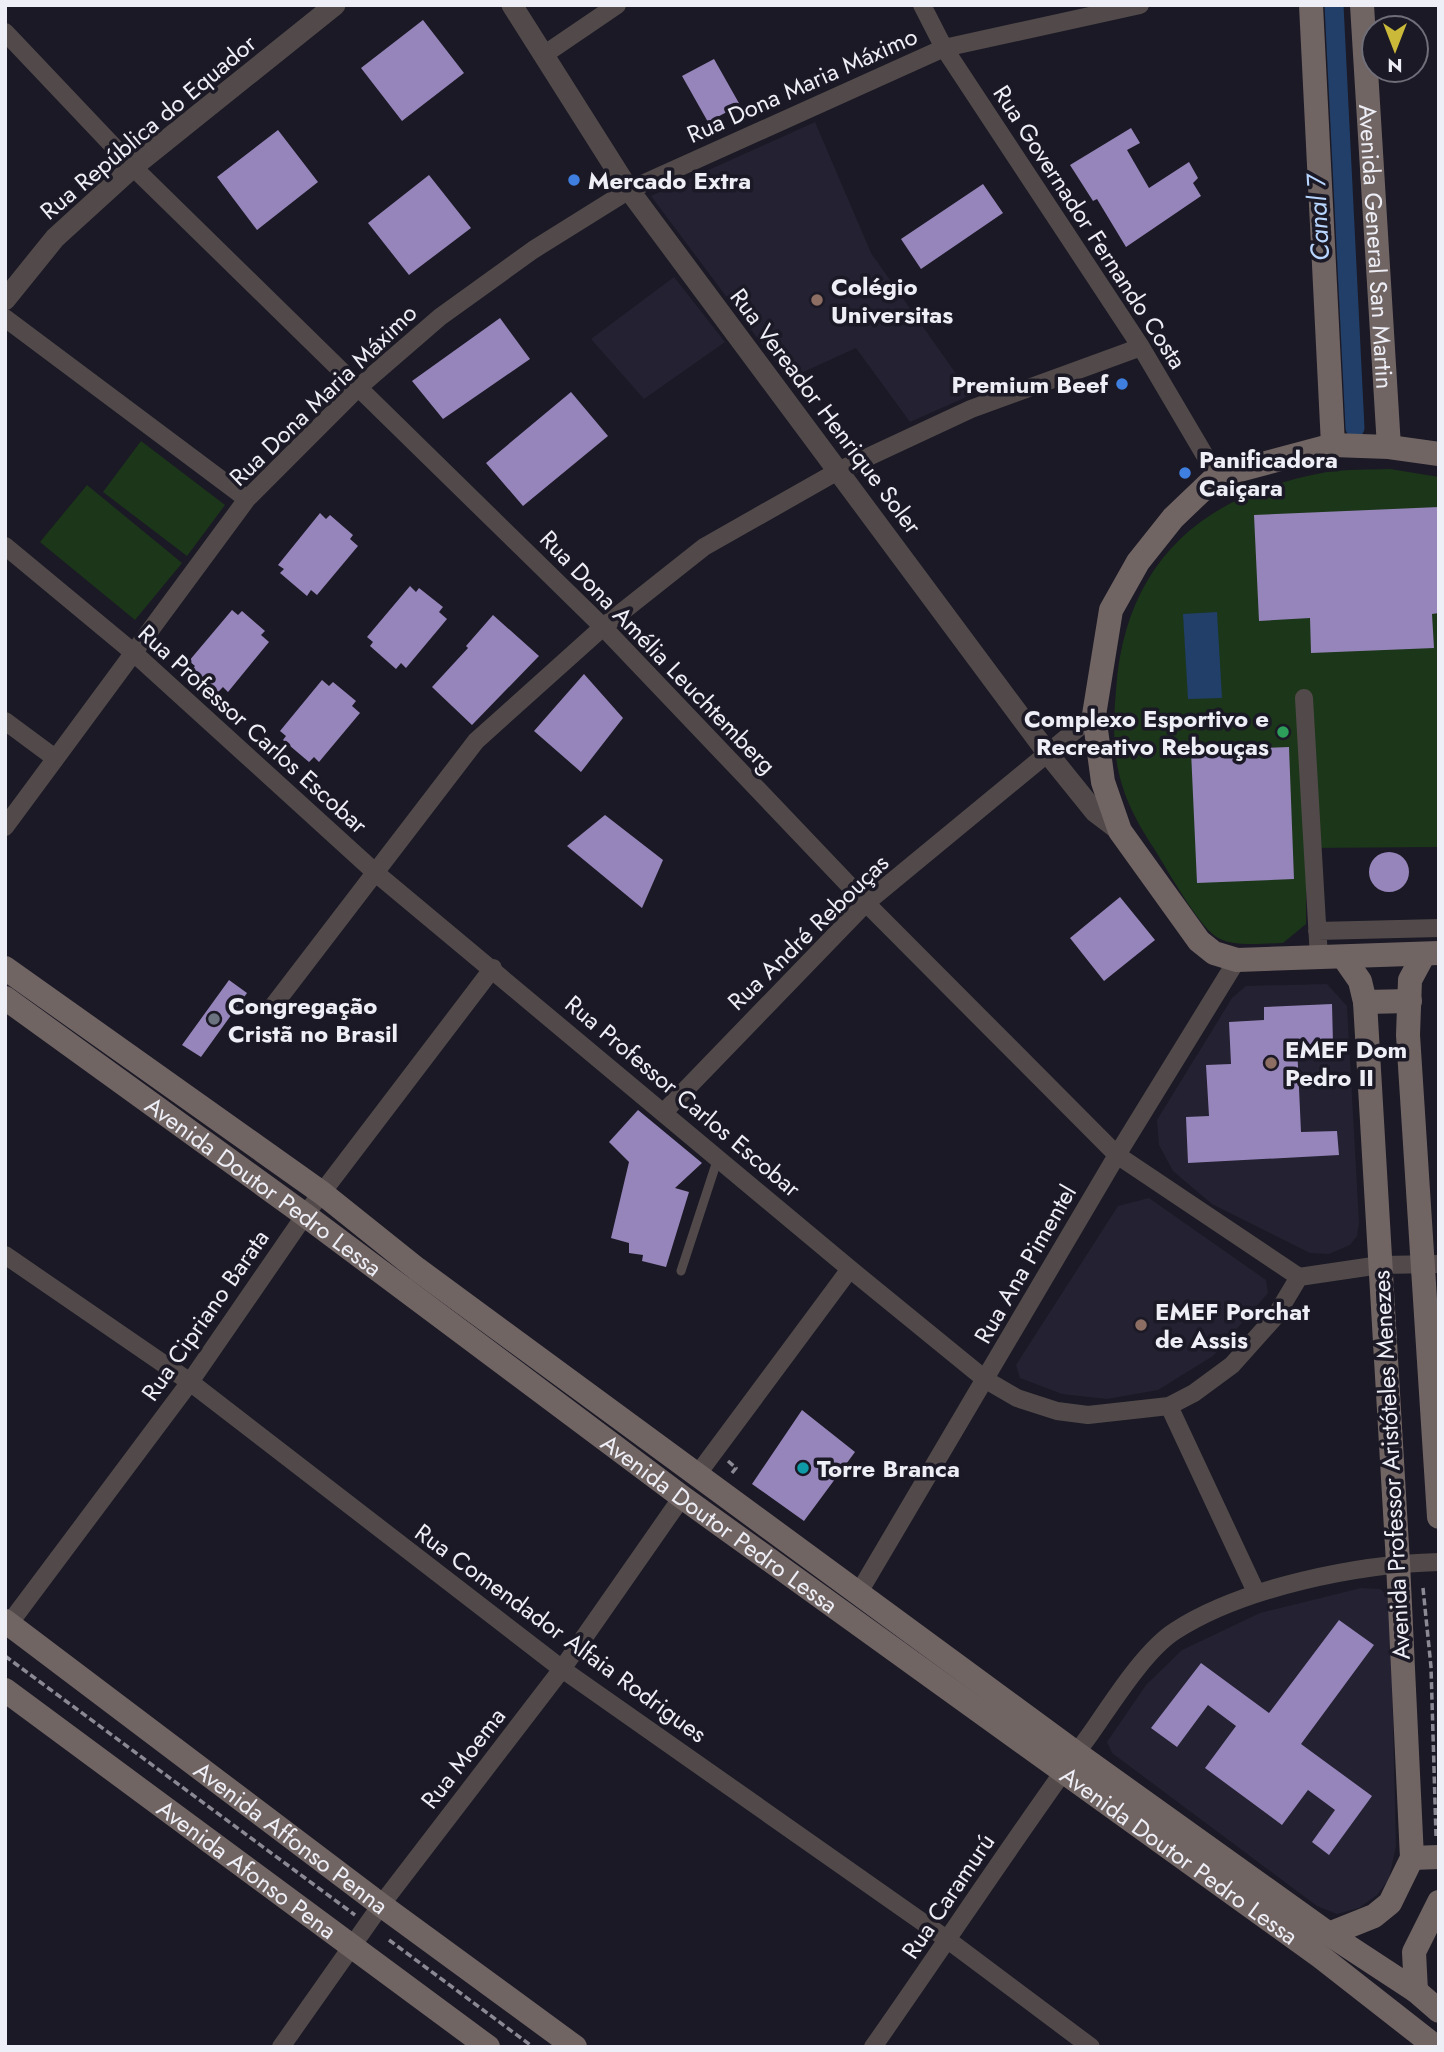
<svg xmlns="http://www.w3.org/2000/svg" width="1444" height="2052" font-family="Jost,sans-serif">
  <rect width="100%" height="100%" fill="#1b1925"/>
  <path fill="#242132" d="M815,122l56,131 100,142 -61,27 -54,-74 -68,31 -137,-183z
    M674,277l51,65 -81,57 -53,-60z
    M1327,984l20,22 12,217 -2,13 -7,9 -21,9 -19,-1 -98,-49 -39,-33 -14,-26 -2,-25 75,-122 14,-12z
    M1149,1198l117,82 2,13 -55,63 -55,34 -51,9 -45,-5 -42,-16 -4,-13 102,-159z
    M1361,1588l19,1 10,9 6,248 -7,33 -12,16 -18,13 -22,6 -20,-8 -205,-153 -5,-11 39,-57 36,-35 78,-37z"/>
  <path fill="#1c361a" d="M141,441l84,64 -38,51 -84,-64z
    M1390,469l49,8v370l-133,1v76l-23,19c-20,0 -51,5 -68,-7 -18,-13 -47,-65 -60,-86 -38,-57 -45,-93 -39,-160 9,-129 87,-196 211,-218 20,-3 42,-2 63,-3z
    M87,485l95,78 -47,57 -95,-78z"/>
  <path fill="#213f68" d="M1217,612l5,86 -34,1 -5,-85z"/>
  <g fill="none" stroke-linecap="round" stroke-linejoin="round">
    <path stroke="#213f68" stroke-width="19" d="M1334,5l21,423"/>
  </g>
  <path fill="#9685ba" d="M423,20l41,53 -62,48 -41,-53z
    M714,59l26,46 -32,17 -26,-46z
    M1131,128l9,15 -13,7 22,38 40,-26 9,16 -5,5 8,13 -75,51 -29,-48 -4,2 -23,-36z
    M278,130l40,52 -61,48 -40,-53z
    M429,175l42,53 -62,47 -41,-52z
    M983,184l20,29 -82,56 -20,-30z
    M500,318l30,41 -87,60 -31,-38z
    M571,392l37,44 -85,70 -37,-43z
    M1439,507v106l-7,1 2,34 -123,5 -1,-35 -51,3 -5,-106z
    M320,513l6,6 4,-4 23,20 -3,4 8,7 -41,49 -6,-5 -4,6 -27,-23 4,-4 -6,-4z
    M410,586l6,6 3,-4 24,19 -4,5 8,7 -41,49 -5,-5 -5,6 -26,-23 3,-4 -6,-5z
    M232,610l6,5 4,-4 23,20 -4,4 8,7 -41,50 -5,-5 -5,5 -27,-22 4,-4 -6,-5z
    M493,615l46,41 -67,69 -40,-38 36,-39 -2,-2z
    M584,674l39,44 -42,54 -47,-41z
    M322,680l7,6 4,-4 23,19 -4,5 8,7 -41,49 -5,-5 -5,5 -26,-22 3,-4 -6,-5z
    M1289,747l5,132 -97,4 -6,-132z
    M605,815l58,45 -21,48 -75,-62z
    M1369 872a20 20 0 1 1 40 0a20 20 0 1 1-40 0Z
    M1120,897l35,43 -51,41 -34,-43z
    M229,980l18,13 -46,64 -19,-12z
    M1332,1004l1,40 -36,1 4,87 36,-1 2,24 -151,8 -2,-46 23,-1 -3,-51 25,-1 -2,-42 35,-2v-13z
    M638,1110l64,53 -27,25 14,4 -23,75 -24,-6 1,-6 -14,-2v-10l-18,-5 18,-76 -20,-20z
    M802,1410l53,42 -51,69 -52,-37z
    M1339,1620l35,25 -73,99 71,52 -43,59 -17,-13 23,-32 -27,-20 -26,35 -77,-57 31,-42 -28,-21 -31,42 -26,-19 50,-65 68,50z"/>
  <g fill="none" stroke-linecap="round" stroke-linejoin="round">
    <path stroke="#8b8a94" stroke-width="3.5" stroke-dasharray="7 3.5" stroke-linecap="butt" d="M728,1461l8,7 -4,5
      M1423,1588l8,79 5,169
      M5,1656l350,259
      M389,1940l144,107"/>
    <path stroke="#524a4a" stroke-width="9" d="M681,1271l37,-113"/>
    <path stroke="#524a4a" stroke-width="18" d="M922,5l22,43 197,299 76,129
      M5,32l128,135 470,460 263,276 251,252 182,122
      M545,54l72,-49
      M5,318l242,181
      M5,546l129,107 243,221 473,395 136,111 31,18 40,13 31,4 81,-9 25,-13 38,-28 43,-48 24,-40
      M1304,698l15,260
      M5,721l50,37
      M5,827l242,-328 112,-112 81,-70 93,-67 96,-60 315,-142 196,-43
      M1317,931l122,-3
      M273,1006l203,-265 127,-114 101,-80 134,-76 133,-62 170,-62
      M663,1113l203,-210 228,-188
      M5,1255l185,127 372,287 386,271 143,107
      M1299,1277l81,-12 59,-1
      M1169,1406l87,186
      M697,1475l153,-206
      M858,1594l259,-439 120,-195
      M9,1624l181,-242 115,-167 188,-247
      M281,2047l100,-142 181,-236 120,-172
      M873,2047c73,-104 143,-211 218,-314 21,-30 54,-83 84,-102 68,-44 184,-67 264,-69"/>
    <path stroke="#524a4a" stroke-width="21" d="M512,5l117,185 420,565 46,57 25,19
      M5,300l50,-62 78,-71 202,-162"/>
    <g stroke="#716564" stroke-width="24">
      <path d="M1311,5l22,440"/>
      <path id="s1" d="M1362,5l27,442"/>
      <path d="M1439,454l-50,-7 -56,-2 -116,31 -44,42 -35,44 -27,48 -17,105 9,67 17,49 79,110 15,12 23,7 202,-7"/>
      <path d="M1424,954l-14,26 -2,55 31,482"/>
      <path d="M5,968l317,225 95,76 659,484 253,181 87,57 23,20"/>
      <path id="s2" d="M5,998l300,217 377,282 639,460 115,90"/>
      <path d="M1365,1002l45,-1"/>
      <path id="s3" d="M5,1621l376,284 194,142"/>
      <path id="s4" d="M5,1690l483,357"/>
      <path d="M1412,1858l27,-1"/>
      <path d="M1329,1934l45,-18 16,-13 22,-45 -14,-295 -33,-561 -5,-21 -16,-23"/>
      <path d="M1416,1991l-2,-39 25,-50"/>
    </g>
  </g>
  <g fill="#3f7fe0" stroke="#1b1925" stroke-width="2.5">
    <circle cx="574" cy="180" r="7"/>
    <circle cx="1122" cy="384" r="7"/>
    <circle cx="1185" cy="473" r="7"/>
  </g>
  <g fill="#8d6e63" stroke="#1b1925" stroke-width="2.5">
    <circle cx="817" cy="300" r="7"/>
    <circle cx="1271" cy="1063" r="7"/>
    <circle cx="1141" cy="1325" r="7"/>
  </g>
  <circle fill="#2e9e5b" stroke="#1b1925" stroke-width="2.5" cx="1283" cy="732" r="7"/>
  <circle fill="#6b7280" stroke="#1b1925" stroke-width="2.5" cx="214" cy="1019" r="7"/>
  <circle fill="#0f9aa8" stroke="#1b1925" stroke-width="2.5" cx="803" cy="1468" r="7"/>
  <g text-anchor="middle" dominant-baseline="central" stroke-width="7" stroke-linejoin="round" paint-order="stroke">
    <g font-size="24" fill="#eeeef6" stroke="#1b1925">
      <text transform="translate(802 85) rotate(-24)">Rua Dona Maria Máximo</text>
      <text transform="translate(148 127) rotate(-40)">Rua República do Equador</text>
      <text transform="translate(1090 227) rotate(57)">Rua Governador Fernando Costa</text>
      <text stroke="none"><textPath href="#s1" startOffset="242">Avenida General San Martin</textPath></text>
      <text transform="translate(323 395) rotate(-44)">Rua Dona Maria Máximo</text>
      <text transform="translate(826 411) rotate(53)">Rua Vereador Henrique Soler</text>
      <text transform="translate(658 652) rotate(46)">Rua Dona Amélia Leuchtemberg</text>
      <text transform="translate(253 729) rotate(42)">Rua Professor Carlos Escobar</text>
      <text transform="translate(808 932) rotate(-44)">Rua André Rebouças</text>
      <text transform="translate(683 1096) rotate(40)">Rua Professor Carlos Escobar</text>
      <text stroke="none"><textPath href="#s2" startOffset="320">Avenida Doutor Pedro Lessa</textPath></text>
      <text transform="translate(1025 1264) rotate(-60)">Rua Ana Pimentel</text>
      <text transform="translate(205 1315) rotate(-55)">Rua Cipriano Barata</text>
      <text transform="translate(1391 1465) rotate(-93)">Avenida Professor Aristóteles Menezes</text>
      <text stroke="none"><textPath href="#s2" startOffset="887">Avenida Doutor Pedro Lessa</textPath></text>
      <text transform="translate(561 1633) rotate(36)">Rua Comendador Alfaia Rodrigues</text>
      <text transform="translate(463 1758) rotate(-52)">Rua Moema</text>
      <text stroke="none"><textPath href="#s3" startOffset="359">Avenida Affonso Penna</textPath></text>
      <text stroke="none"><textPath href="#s2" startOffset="1454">Avenida Doutor Pedro Lessa</textPath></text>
      <text stroke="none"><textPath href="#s4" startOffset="301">Avenida Afonso Pena</textPath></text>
      <text transform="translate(948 1896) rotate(-56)">Rua Caramurú</text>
    </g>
    <g font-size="24" font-weight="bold" fill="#eeeef6" stroke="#1b1925" text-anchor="start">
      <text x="588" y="180">Mercado Extra</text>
      <text x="831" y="286">Colégio<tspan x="831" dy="28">Universitas</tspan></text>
      <text x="1108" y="384" text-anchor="end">Premium Beef</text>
      <text x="1199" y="459">Panificadora<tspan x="1199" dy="28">Caiçara</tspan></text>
      <text x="1269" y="718" text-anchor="end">Complexo Esportivo e<tspan x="1269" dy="28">Recreativo Rebouças</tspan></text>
      <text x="228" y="1005">Congregação<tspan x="228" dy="28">Cristã no Brasil</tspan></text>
      <text x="1285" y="1049">EMEF Dom<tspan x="1285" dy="28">Pedro II</tspan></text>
      <text x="1155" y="1311">EMEF Porchat<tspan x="1155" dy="28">de Assis</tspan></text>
      <text x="817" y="1468">Torre Branca</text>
    </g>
    <g font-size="26" font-style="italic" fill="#b7d5fe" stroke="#1b1925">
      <text transform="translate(1318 218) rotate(-93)">Canal 7</text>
    </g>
  </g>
  <rect width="1444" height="2052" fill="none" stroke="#eeeef6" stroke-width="14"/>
  <g transform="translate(1395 49) rotate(180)"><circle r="33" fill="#1b1925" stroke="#6f6e79" stroke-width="2"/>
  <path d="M0-5L12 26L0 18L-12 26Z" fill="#cbba39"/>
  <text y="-10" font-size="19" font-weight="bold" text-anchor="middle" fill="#eeeef6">N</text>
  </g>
</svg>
